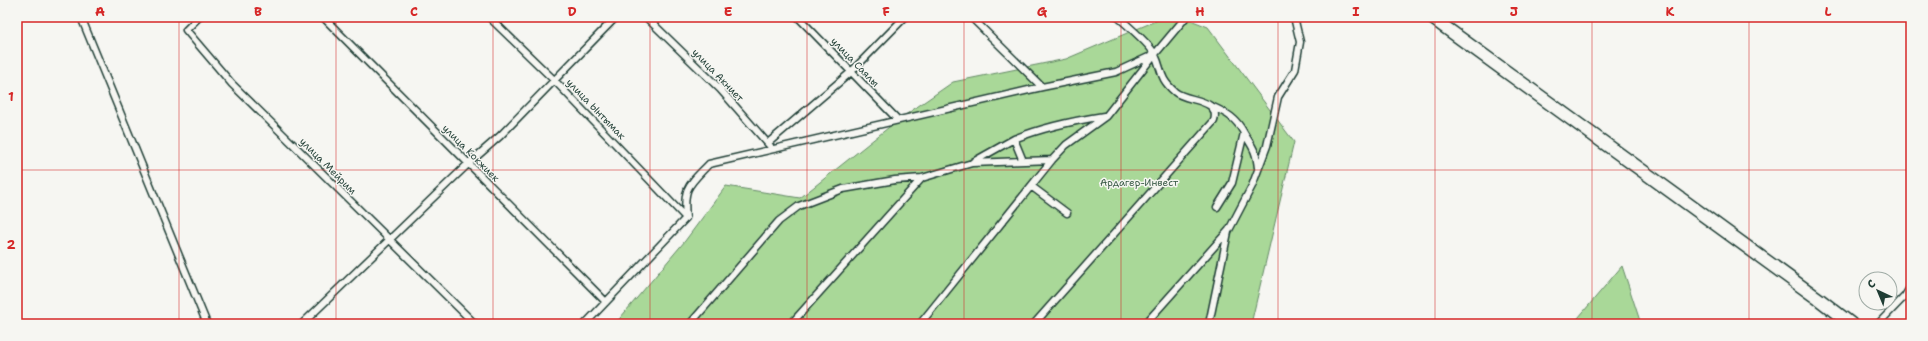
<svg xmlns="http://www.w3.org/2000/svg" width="1928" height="341" font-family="'Shantell Sans',sans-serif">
  <rect width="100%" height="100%" fill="#f6f6f2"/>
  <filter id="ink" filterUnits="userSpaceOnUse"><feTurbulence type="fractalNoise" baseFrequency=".025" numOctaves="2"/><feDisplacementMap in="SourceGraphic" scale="8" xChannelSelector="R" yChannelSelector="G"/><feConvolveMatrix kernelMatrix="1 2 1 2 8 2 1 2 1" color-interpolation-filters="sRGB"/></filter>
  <g filter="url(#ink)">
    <path fill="#a9d898" stroke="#648a66" d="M1165,17h18l25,10 86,115 -43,182h-636l70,-83 41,-55 74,12 98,-78 55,-38 113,-23z
      M1622,266l19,58h-68z"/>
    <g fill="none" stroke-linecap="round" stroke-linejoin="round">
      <defs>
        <path id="street" d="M81,17l126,307
          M199,17l-13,13 46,54 243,240
          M323,17l283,285
          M489,17l66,64 131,137
          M646,17l74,72 50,57
          M798,17l100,103
          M971,17l71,70
          M1211,106c16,7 25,12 33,27 9,15 12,17 14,35
          M768,143l83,-71 54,-55
          M1023,161l-9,-22c30,-12 58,-18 90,-23
          M973,162l41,-23
          M1031,186l36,27
          M1217,207l15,-24 12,-50
          M302,324l166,-160 32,-28 116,-119
          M585,324l101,-106c-3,-31 2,-32 23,-54l333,-77 74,-15 39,-18 31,-37
          M690,324l89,-103 20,-15 44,-17 52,-9 27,-2 50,-15 80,-3
          M791,324l131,-146
          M920,324l132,-164 14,-15 40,-29 48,-61
          M1034,324l180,-203c7,-23 -27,-19 -39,-29 -17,-15 -12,-21 -20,-37 -4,-10 -28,-30 -37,-38
          M1145,324l84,-94 23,-44 15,-40 11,-49 17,-27 5,-28 -6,-25
          M1209,324l19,-92
          M1878,324l27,-28 6,-10"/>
        <path id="highway" d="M1431,17l389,283 31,24"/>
      </defs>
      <use href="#street" stroke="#1f3d34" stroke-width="9"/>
      <use href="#highway" stroke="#1f3d34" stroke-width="15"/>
      <use href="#street" stroke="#f6f6f2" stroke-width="6"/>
      <use href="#highway" stroke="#f6f6f2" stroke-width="12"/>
    </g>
  </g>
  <path fill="none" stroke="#d62828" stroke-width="1" stroke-opacity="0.55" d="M179,17v307M336,17v307M493,17v307M650,17v307M807,17v307M964,17v307M1121,17v307M1278,17v307M1435,17v307M1592,17v307M1749,17v307M17,170h1894"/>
  <g text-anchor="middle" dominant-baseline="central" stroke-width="3" stroke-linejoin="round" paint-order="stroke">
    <g font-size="10" fill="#1f3d34" stroke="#f6f6f2">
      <text transform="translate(855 62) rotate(46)">улица Саялы</text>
      <text transform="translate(718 75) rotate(46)">улица Акниет</text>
      <text transform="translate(596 109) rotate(46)">улица Ынтымак</text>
      <text transform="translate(471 153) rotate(45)">улица Кокжиек</text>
      <text transform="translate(328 166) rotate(45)">улица Мейрим</text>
    </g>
    <g font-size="10" fill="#3b5c48" stroke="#f6f6f2">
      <text x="1139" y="182">Ардагер-Инвест</text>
    </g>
  </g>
  <rect width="1928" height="341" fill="none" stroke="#f6f6f2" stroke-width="44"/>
  <g transform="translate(1878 291) rotate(316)"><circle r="19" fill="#f6f6f2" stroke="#a0aca6"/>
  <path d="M0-3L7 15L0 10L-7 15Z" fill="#1f3d34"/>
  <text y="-6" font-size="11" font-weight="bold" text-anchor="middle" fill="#1f3d34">С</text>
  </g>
  <rect x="22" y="22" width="1884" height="297" fill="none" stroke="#d62828" stroke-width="1.5"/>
  <g font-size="13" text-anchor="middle" font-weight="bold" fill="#d62828">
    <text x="100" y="16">A</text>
    <text x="258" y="16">B</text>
    <text x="414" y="16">C</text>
    <text x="572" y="16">D</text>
    <text x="728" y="16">E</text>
    <text x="886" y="16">F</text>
    <text x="1042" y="16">G</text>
    <text x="1200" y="16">H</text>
    <text x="1356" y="16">I</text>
    <text x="1514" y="16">J</text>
    <text x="1670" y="16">K</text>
    <text x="1828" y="16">L</text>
    <text x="11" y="101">1</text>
    <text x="11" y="249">2</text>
  </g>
</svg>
